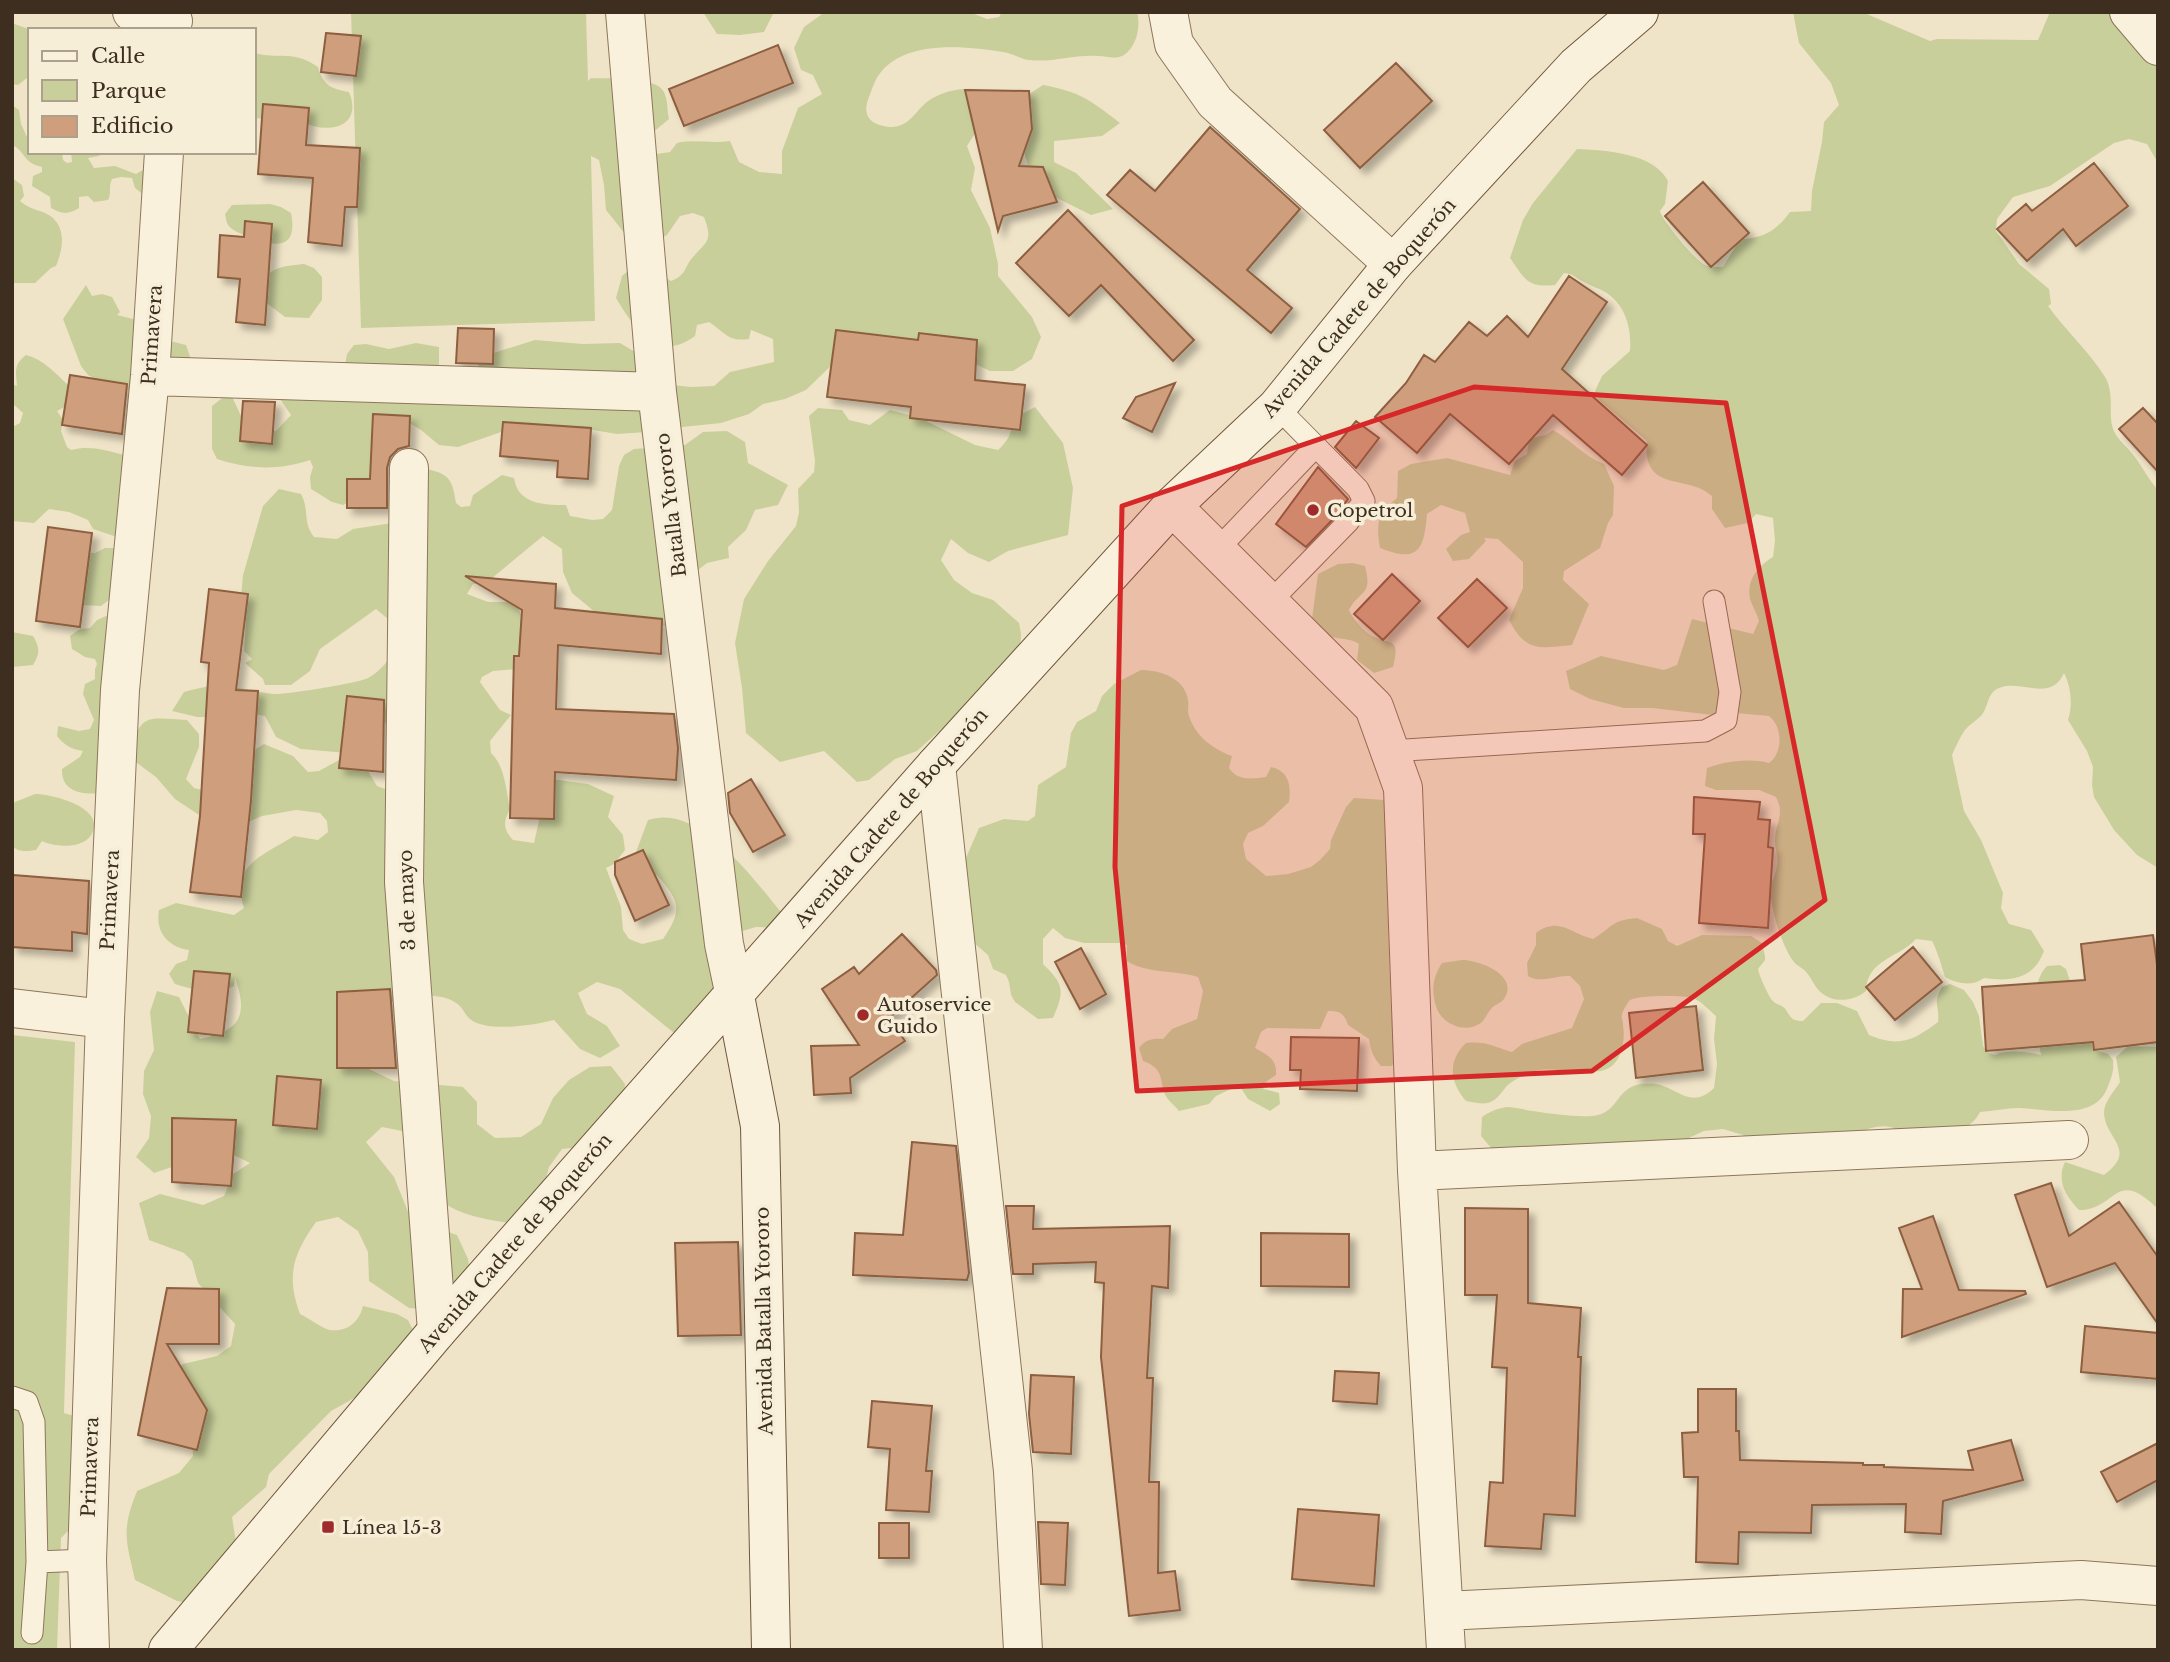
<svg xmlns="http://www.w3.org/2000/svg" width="2170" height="1662" font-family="'Libre Baskerville',serif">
  <defs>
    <filter id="shadow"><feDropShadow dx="6" dy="6" stdDeviation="3.5" flood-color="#0004"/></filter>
  </defs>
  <rect width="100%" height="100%" fill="#f0e4c8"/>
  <path fill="#c9cf9b" d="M351,12h235l2,69 3,-3c18,1 65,-2 73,14 4,8 3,19 5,27l-18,15 -1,12 7,8 13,-2 7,-9c18,-4 35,1 53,-2l9,21 20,10 23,2v-23l16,-43 24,-14 -9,-19 -12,-5 -7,-22 10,-21 21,-15h144l18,7 12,-2 3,-5h135c4,14 0,34 -13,43 -9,5 -17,1 -26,1 -23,-2 -46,7 -69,4 -9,-1 -17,-7 -26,-8 -42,-7 -115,-14 -131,37 -4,11 -11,24 1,33 5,3 10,4 16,5 22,1 26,-18 42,-28 5,-3 14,-7 20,-8 23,-6 46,1 66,11l26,-17c38,7 47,15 77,38l-18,13 -48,5v21l22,11 37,36 -22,6 -42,-21 -18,-17 -12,-44 -40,-6 -12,19 8,22 -4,22 19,38 8,36v12l34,41 9,20 -9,22 -19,12h-23l-23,-11 -75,-23 -18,-2 -34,22 -34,33 -21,9 -22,5 -14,10 -28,9 -39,4 -4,3 -61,4 -36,-6 -77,3 -46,16 -19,-2 -18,-15 -10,-6 -12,1c-13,31 -23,64 -56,80l-11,-3 -21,-13 -1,-12 3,-10 -3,-7c-32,11 -62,9 -93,-1l-5,-10v-43l18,-14 10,22 14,17h22l15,-16 -13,-19 67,-31 2,-11 7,-9 12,-1 23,5 27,-6 23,4v22l33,7 12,-20 51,-16 48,4 37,-1 20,12 22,29 29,3 23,-1 16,-14 44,-10 -1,-23 -22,-9 -2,9c-22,3 -24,-7 -40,-17l-12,3 -2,11c-37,28 -61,-8 -79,-38l6,-22 8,-7 32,6 9,6c17,-7 12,-13 22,-24 14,-16 20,-16 11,-40l-11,-4 -13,3 -13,19 -10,6 -31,-6 -20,-25 -2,-25 -5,-25 -8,-4 4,165 -234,7z
    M703,12h71l-10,20 -24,3 -23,-1z
    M1793,12h69l68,29 7,-2 101,1 12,-28h81l27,39v112l-11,-19 -18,-5 -15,4 -64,43 -37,11 -16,22 -1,12 23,33 30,25 2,15 -3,2c18,25 41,45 57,71 9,15 4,32 7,48 2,11 11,18 18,26 11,12 17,27 28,39v378l-21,-13 -23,-25 -20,-33 -2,-12 1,-18 -6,-16 -19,-31c5,-15 3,-33 -4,-47 -13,30 -43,6 -65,15 -12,5 -10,17 -17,27 -5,5 -12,9 -17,15 -5,7 -9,16 -13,25l12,56 17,29 22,53 -2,15 8,16 22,6 13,21c-10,28 -33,31 -60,27 -12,9 -26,6 -39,-1 -3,-10 -8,-27 -13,-36l-16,-2c-17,19 -49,20 -50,52 -10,9 -28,12 -40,5 -11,-6 -12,-15 -20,-24 -3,-4 -9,-6 -12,-10 -11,-13 -24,-54 -23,-71 0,-9 5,-17 6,-26 2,-9 -3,-18 -2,-26 1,-18 10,-24 1,-42l-17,-7h-43l-11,-4 2,-18c18,-7 43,-10 62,-5 14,-10 14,-36 0,-47l-45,-4 -11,3 -61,-7h-28l-34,-9 -20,-10 -4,-18 35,-15 63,14 13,-5 15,-46 61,15 6,-13c-2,-8 -7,-15 -9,-22 -4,-19 8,-33 23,-42l2,-16 -2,-23 -17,-4 -8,9 -23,5 -13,-19v-13c-25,-23 -70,-2 -65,-55l-48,-41 -4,-9 7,-15 28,-25c2,-23 -5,-47 -25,-59 -7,-4 -14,-6 -21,-10 -8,-4 -10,-8 -20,-9l-9,12c-28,3 -30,-6 -45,-27l13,-38 10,-17 44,-54c28,1 77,4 91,32l-3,23 -5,7c3,11 35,49 45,54 5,2 13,2 18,2l17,-28c23,0 37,-9 50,-27l21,-1 1,-20 10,-49 2,-20 15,-17 -8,-22 -32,-40z
    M12,23l19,7 -1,37 -3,1v10l-9,7 -6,-1z
    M254,53c25,7 38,-4 64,14 5,18 13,22 31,25 12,28 -9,41 -36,34 -5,-1 -9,-6 -14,-7 -15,-2 -30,1 -45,-1z
    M12,105l7,5 2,14 6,13 3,-1v16h32l1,8 4,3 5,-1 -1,-10h32l-4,4 -11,2 6,10 21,-2 21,8 12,-7 -3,29 -10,-8 -3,-10 -11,-1 -9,2c-4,8 0,14 -4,21l-14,2 -6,-6 -9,1v11c-11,7 -18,6 -28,0l-1,-11 -18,-11 1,-10 9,-4v-5c-21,-5 -15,-15 -30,-22z
    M12,178l10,7 2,11 -4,5c8,7 15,8 25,12 22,10 19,34 11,53l-5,2 -16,15h-23z
    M270,204l11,3 10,6c7,35 -13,35 -39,25 -7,-3 -19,-6 -24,-13 -2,-3 -2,-7 -3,-11l7,-9z
    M304,264l10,4 8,9v23l-13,18 -24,-1 -21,-16 -2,-21c12,-14 24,-14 42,-16z
    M86,285l6,11 10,-2 10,3 8,15 -3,3 20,5 33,21 16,4 8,23 -64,22 -33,-10 -9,-5 -7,-9 -18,-47z
    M26,355c17,4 29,18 42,30l2,10 -2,10 -11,6 6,9 -2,11 6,16 4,3c18,-5 35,0 53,5l-4,83 -27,-9 -5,-9 -19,-8 -20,-3 -15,14 -22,-2v-94l8,-4 3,-10 -11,-10v-19l5,2c-1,-14 -4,-21 9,-31z
    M1035,407l28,36 10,45 -5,47 -60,16 -19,11 -21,-9 -17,-14 -10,21 13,20 18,13 21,7 26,23 2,11 -1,24 -103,93 -22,8 -26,21 -12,2 -33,-31 -44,11 -34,-29 -4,-45 -7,-45 9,-44 24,-38 28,-35 3,-14 -1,-23 16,-17 1,-11 -6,-45 9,-8 24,2 7,10 21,5 20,-15 30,8 55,27 23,5c10,-9 14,-17 15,-31z
    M1553,430c18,10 32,27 51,34l10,22 -1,29 -5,8 -8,25 -36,23 -1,9 26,24 -17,41c-32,3 -46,8 -63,-25l14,-32v-26l-25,-23 -14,-1 2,3 -17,18 -16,2 -7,-12 15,-14 9,-3 -5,-19 -24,-8 -14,9c-3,37 -9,49 -47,34 -4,-25 -3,-34 17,-50l1,-27 13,-7 36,-6 63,17 5,-14 12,-7 2,-15 17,-4z
    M727,431l18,11 3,21 40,22 -10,20 -23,5 -9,20 -18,17 1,11 -22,5 -9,7 -16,57 -75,-5 -35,-29 -9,-21 -1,-23 -19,-13 -57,47 -13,1 -6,10 21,8h22l9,8 10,21 -13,38 -23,2 -11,6 -2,5 20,28 11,5 -21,26 1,12c14,13 15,37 19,56 -7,13 -7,20 3,31l21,3 5,-22 -1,-19 12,-23 38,5 26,12 -6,21 15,18 2,15 -11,14 -8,4 15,39 2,23 6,9 13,5 21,-5c20,-30 17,-37 -6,-64l-11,-1 -10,-22 12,-32c53,-18 108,63 138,98l-7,10 -23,-1 -34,10 11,31 -38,56 -21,9 -54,-44 -23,-7 -19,11 9,21 20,12 13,20 -20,12 -20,-9 -26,-29c-19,5 -68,13 -84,-1 -5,-4 -8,-13 -14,-16 -24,-16 -64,-1 -89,5l-10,41 12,20 25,12 69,6 14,15v22l18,14 26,-1 20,-13 12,-26 16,-18 21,-13 21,-1 14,18 -2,22 -21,39 -40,4 -13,18 -6,23 -28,34c-28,-5 -67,-8 -85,-36 -10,-16 -16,-38 -23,-56l-25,-5 -16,15 28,35 17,42 46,16 11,24 3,21 -18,31 -44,-3 -40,-27 -1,-29 -10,-21 -20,-14 -22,5c-23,32 -30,54 -16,92 9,4 21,14 30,16 18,2 29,-8 33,-24l34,8 11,6 8,16 -58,60 -27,15 -62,63 -3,13 -34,30 7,44 -40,44 -22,-4 -42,-21c-9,-40 -14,-49 2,-89l42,-18 14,-17 -2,-38 -17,-44 9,-10 34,-8 14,-10 4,-22 -37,-41 -6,-22 -8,-8 -35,-13 -10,-37 21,-9 43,11 21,-9 9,-22 17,-11 -41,-20 -34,23 -21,7 -18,-16 13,-19 2,-22 -8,-22 1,-23 10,-21 -4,-38 7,-21 22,6 21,42c39,-8 49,-22 35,-61l-1,8c-19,11 -39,4 -59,-2l-6,-10 7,-10 11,-4 2,-10c-21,-3 -34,-18 -30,-40l17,-7 58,12 10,-7c-15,-43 20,-53 50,-72l24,4 10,-8 -1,-11 -7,-8 -24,-3 -34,6 -23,10 -34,-7 -30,-20 -19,-22 -19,-14 -7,-9c10,-42 18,-36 57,-34l12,14v13l-13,32 8,9 12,3 29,-29 29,-18 29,12 15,16 11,-1 20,-11 26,6 12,20 11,4 10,-80 -31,32 -20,11 -46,-4 -25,-12 -11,-21 -22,-4 -23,5h-23l-25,-6 12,-19c41,-12 50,-3 89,2 11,1 86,-11 95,-16 13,-7 21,-19 30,-30l-3,-23 -19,-16 -56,40 -10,22 -19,14h-26l-2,-6 -18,-16 7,-4 -8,-8 2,-31 -6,-11 3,-34 20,-69 16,-17 22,5c9,17 1,27 13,43l23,2 16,-10 39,-6 28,-56c26,7 32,7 36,36l5,4 9,-1 3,-11 29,-20 12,3c4,26 29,27 52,27l4,11 22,4 11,-1 9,-9 7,-44 5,-11 10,-6 51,-4 18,-13z
    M105,548h11l-6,51 -9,7 -20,-1 3,-52h11z
    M1353,563l12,3c8,31 -5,23 -16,44 4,9 14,21 23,26 21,10 28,1 21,31l-19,6 -17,-13 2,-16c-7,-6 -27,-5 -40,-10l-7,-15 6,-45 20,-10z
    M106,616l10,4 -15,173c-19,2 -40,-1 -39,-24l18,-12 3,-6c-12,-2 -18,-5 -26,-15l1,-10 21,5 11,-2 4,-9 -11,-26 2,-10 10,-5v-10l2,-5 -2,-5 -10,-2 -13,-8 -2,-13 10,-7 10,-1 7,-8z
    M12,632l21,4c7,11 7,18 0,29l-21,2z
    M1141,670c19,0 44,8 47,30 1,6 -1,11 1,16 7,21 24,33 43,40l-3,12c8,13 23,11 37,9l5,-10c19,4 20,20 18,35l-26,24 -15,7 -5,11 3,15 20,17 22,-2 23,-7 9,-7 10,-11 1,-9 15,-33 8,-9 30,2 7,209 5,53 -5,4h-10c-8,-9 -10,-15 -12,-27l-21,-14c-4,-12 -8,-14 -20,-14l-8,18 -53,-1 -6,4 -6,16c14,8 22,11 21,27l-12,8h-7l7,6 15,4 1,11 -10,7 -22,-12 -7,-11 -6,-1 -19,9 -7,8 -30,7c-3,-4 -9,-9 -12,-13 -9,-14 0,-29 -24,-37l-4,-13c6,-8 13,-10 24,-9l9,-10 25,-10 6,-28 -5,-14c-22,-7 -51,-3 -71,-16v-16l-6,-2h-37l-19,-5 -12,-10 -10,11v25c21,20 22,27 10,54l-15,1 -23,-17 -4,-7 -2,-13 -3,-7 -13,-6 -5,-14 -15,-13v-16l-11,-59 17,-39 25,-9 24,2 7,-5 3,-31 28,-18 5,-34 6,-11 19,-11 6,-15 12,-12z
    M35,794c15,0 62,11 59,33 -3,23 -37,21 -52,14l-6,9c-8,1 -17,3 -24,-4v-39l3,-5z
    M1637,918l25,11 6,12 9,5 25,-11 49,1 11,7 3,13v4l-7,9c1,6 10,26 14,31 4,5 11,5 14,10 5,8 6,11 17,11l18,-18h16l20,8 12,24c31,13 45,5 69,-13 2,-16 -6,-18 4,-35l8,-3 14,6 9,12 6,14 4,30 4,6 8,3c13,-6 32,-3 46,0 -4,-25 -13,-71 6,-89l13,-1 6,4 27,80 15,5 5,6c1,11 -1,16 -5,26 -12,36 -61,23 -89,22 -13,0 -26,3 -39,4 -16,31 -55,19 -84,17 -12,-6 -29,-1 -41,6l-82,9 -50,-15 -19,2 -26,12 -180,13 -17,-20 1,-19c6,-5 17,-9 25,-10 8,0 18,3 26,4 20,3 40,6 59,5 31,-2 21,-37 64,-32 22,4 35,26 58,4l3,-24 -3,-25 2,-23c-7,-6 -15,-15 -23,-18 -12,-3 -54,-3 -63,2 -3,4 -7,10 -8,14 -1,6 1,5 1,11 2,13 0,31 -10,40 -13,14 -54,2 -73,5 -9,1 -28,10 -34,17 -13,17 -16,19 -40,14 -16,-18 -19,-40 0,-58 21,-2 27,4 46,9l10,-8 50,-16 12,-29 -4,-13 -10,-10c-13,-1 -31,8 -42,0l-1,-13 9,-18v-12c23,-17 35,1 57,6 20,-12 18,-19 44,-21z
    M1462,960c17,0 58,15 42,39 -4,5 -9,5 -13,10 -4,4 -5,9 -9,13 -14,12 -38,4 -45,-13 -6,-16 -5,-31 5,-46z
    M12,1035l63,7 -11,371 10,3 -1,59 -3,10 3,4 -1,38 -11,11 -4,112h-45z
    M2128,1046l30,1v162c-43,-43 -41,1 -79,1 -13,-14 -23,-29 -14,-48l39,13c35,-26 0,-36 0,-63 0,-10 11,-22 16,-30l-4,-25z"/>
  <path fill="#cf9f7d" stroke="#8d5f41" stroke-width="2" filter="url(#shadow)" d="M326,33l35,3 -5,40 -35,-4z
    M778,45l15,38 -109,43 -15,-37z
    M1396,63l36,38 -72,67 -36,-38z
    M965,90l64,1 3,38 -13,37 24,1 14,35 -54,14 -5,15z
    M263,104l46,4 -3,37 54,3 -3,59h-12l-3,39 -34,-4 5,-64 -55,-4z
    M1210,127l90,82 -53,61 45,38 -21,25 -164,-138 23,-25 25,21z
    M2094,163l34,43 -52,40 -13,-17 -36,32 -30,-32 29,-25 6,7z
    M1703,182l46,51 -38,34 -46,-51z
    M1068,210l126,130 -21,21 -72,-76 -32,31 -53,-53z
    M245,221l27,3 -7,101 -29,-3 4,-43 -22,-2 2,-42 24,2z
    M1569,276l38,26 -45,67 85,76 -25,30 -69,-60 -44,49 -59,-50 -33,39 -42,-36 31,-34 18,-28 11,7 34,-40 18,14 20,-20 21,21z
    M458,328l36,1 -1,35 -37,-1z
    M836,330l82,10 1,-7 58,7 -2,40 50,5 -5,45 -110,-12 1,-11 -84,-10z
    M70,375l57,9 -5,50 -60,-9z
    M1175,383l-23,49 -29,-14 13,-21z
    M243,401l32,1 -3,42 -32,-3z
    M2143,408l15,16v48l-39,-43z
    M373,414l37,2 -1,30 -11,3 -8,8 -3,11v40h-40v-29h23z
    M1356,421l23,17 -23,30 -21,-21z
    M503,422l88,6 -3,51 -31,-2 1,-16 -58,-5z
    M1318,467l30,32 -12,17 -30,31 -30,-23z
    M48,527l44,6 -12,94 -44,-6z
    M1392,574l28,27 -37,39 -29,-26z
    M465,576l91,8 -1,24 107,11 -1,35 -103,-9 -2,64 118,5 4,34 -2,32 -121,-8 -1,47 -44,-1 4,-162h5l3,-46z
    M1477,579l30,29 -39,39 -30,-29z
    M209,589l39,5 -12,96 22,1 -7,109 -10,97 -51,-5 10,-76 9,-153 -8,-1z
    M347,696l37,4 -1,72 -44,-4z
    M751,779l34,56 -32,17 -23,-39 -2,-20z
    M1694,797l66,5 -2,17 12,1 -2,27 5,1 -5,80 -69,-5 6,-89h-12z
    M643,850l26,55 -34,16 -20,-46v-13z
    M13,875l76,6 -2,53 -15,-2v19l-60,-4z
    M902,934l34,36 1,5 -48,43 16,23 -55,37 1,15 -37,2 -3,-49 48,-1 -37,-56 32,-22 5,7z
    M2153,935l5,37v70l-64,8 -1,-8 -107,9 -4,-64 103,-7 -4,-36z
    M1913,947l29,35 -47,38 -29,-33z
    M1081,948l25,46 -26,15 -25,-47z
    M194,971l36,3 -7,62 -35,-4z
    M390,989l6,79h-59v-76z
    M1696,1006l7,64 -67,8 -7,-65z
    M1291,1037l68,1 -2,53 -57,-2 1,-19h-11z
    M277,1076l44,4 -4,49 -44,-4z
    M172,1118l64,2 -5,66 -59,-4z
    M912,1142l44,4 13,127 -2,7 -114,-5 2,-42 48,2z
    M2051,1183l18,53 50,-34 39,55v67l-43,-61 -68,24 -32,-92z
    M1006,1206h28l-1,23 137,-3 -2,62 -16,-2 -5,92h6l-4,104h10l-1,91 17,-2 5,39 -51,6 -28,-259 3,-74 -9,-1 1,-20 -63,2v10h-20z
    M1465,1208l63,1v94l53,5 -3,49h3l-6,159 -31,-2 -3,35 -56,-3 5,-64 13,1 4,-115 -15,-1 5,-72h-32z
    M1933,1216l26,74 66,1 1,3 -124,43 1,-48h19l-23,-61z
    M1261,1233l88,1v53l-88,-1z
    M738,1242l3,93 -63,1 -3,-93z
    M167,1288l52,1v55h-52l40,66 -10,40 -59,-15z
    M2085,1326l73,7v46l-77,-7z
    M1335,1371l44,2 -2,31 -44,-3z
    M1031,1375l43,2 -3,77 -38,-2 -4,-38z
    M1698,1389h38v42h3l1,29 123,3v2h21v2l89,3 -5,-19 43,-11 12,40 -80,21 -2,33 -36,-2 1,-28 -94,1 -1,28 -72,-1 -1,32 -42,-2 2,-85h-14l-2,-44 16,-1z
    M872,1401l60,5 -6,65h6l-3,41 -43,-2 4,-61 -22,-2z
    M2158,1443v37l-41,22 -16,-30z
    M1298,1509l81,6 -5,71 -82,-7z
    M1038,1522l30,1 -3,62 -24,-1z
    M879,1523h30v35h-30z"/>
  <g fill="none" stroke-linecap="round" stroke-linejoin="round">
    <defs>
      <path id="lane" d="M1217,550l98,-103
        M1269,603l79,-81 16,-21 -6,-12 -81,-82
        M1390,751l315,-20 21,-11 4,-28 -16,-91
        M12,1397l15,5 7,20 3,140 50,-2
        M32,1633l5,-71"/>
      <path id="street" d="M132,12l41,9
        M625,12l32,380 67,552 11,52
        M1168,12l6,32 41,58 178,162
        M2129,12l29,34
        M150,376l507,16
        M409,468l-5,414 33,449
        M1172,506l202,201 29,81 14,383 29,479
        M936,765l77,706 10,179
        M12,1008l93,11
        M1417,1171l652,-31
        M1444,1611l637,-31 77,6
        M90,1650l-3,-90 18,-541 15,-329 30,-314 14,-224"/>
      <path id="secondary" d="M735,996l25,130 11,524
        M168,1650l269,-319 499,-566 236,-259 105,-99 116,-143 183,-198 63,-54"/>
    </defs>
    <use href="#lane" stroke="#8d765c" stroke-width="23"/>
    <use href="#street" stroke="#8d765c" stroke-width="40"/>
    <use href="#secondary" stroke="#6f573f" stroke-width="40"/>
    <use href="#lane" stroke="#faf1dc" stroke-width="21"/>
    <use href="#street" stroke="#faf1dc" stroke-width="38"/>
    <use href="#secondary" stroke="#faf1dc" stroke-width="38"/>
  </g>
  <path fill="#d62828" fill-opacity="0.2" stroke="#d62828" stroke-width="5" stroke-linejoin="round" d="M1474,387l252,16 99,497 -233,171 -455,20 -22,-224 7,-361z"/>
  <g fill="#9e2a2b" stroke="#f7eed8" stroke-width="2.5">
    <circle cx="1313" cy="510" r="7"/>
    <circle cx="863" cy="1015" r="7"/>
    <rect x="321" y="1520" width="14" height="14" rx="3.5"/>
  </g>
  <g text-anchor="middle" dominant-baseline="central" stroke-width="7" stroke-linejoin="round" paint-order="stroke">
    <g font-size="19" fill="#3d2e20" stroke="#f7eed8">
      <text transform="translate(1359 308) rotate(-49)">Avenida Cadete de Boquerón</text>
      <text transform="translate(152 335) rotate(-86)">Primavera</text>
      <text transform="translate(671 505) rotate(-97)">Batalla Ytororo</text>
      <text transform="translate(891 818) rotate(-49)">Avenida Cadete de Boquerón</text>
      <text transform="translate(110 900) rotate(-87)">Primavera</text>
      <text transform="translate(407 900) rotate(-92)">3 de mayo</text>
      <text transform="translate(515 1243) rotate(-49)">Avenida Cadete de Boquerón</text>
      <text transform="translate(764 1321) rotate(-91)">Avenida Batalla Ytororo</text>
      <text transform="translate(90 1467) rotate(-88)">Primavera</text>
    </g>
    <g font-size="19" fill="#3d2e20" stroke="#f7eed8" text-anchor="start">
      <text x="1327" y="510">Copetrol</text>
      <text x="877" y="1004">Autoservice<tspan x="877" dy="22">Guido</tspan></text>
      <text x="342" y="1527">Línea 15-3</text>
    </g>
  </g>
  <rect width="2170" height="1662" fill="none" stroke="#3d2e20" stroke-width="28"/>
  <rect x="28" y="28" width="228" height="126" fill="#f7eed8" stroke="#ada18e" stroke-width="2"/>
  <rect x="42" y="51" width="35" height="10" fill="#faf1dc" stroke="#ada18e" stroke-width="2"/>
  <text x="91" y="63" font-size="21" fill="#3d2e20">Calle</text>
  <rect x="42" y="80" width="35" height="21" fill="#c9cf9b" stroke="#ada18e" stroke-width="2"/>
  <text x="91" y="98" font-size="21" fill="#3d2e20">Parque</text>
  <rect x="42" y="116" width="35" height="21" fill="#cf9f7d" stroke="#ada18e" stroke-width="2"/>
  <text x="91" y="133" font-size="21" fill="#3d2e20">Edificio</text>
</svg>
